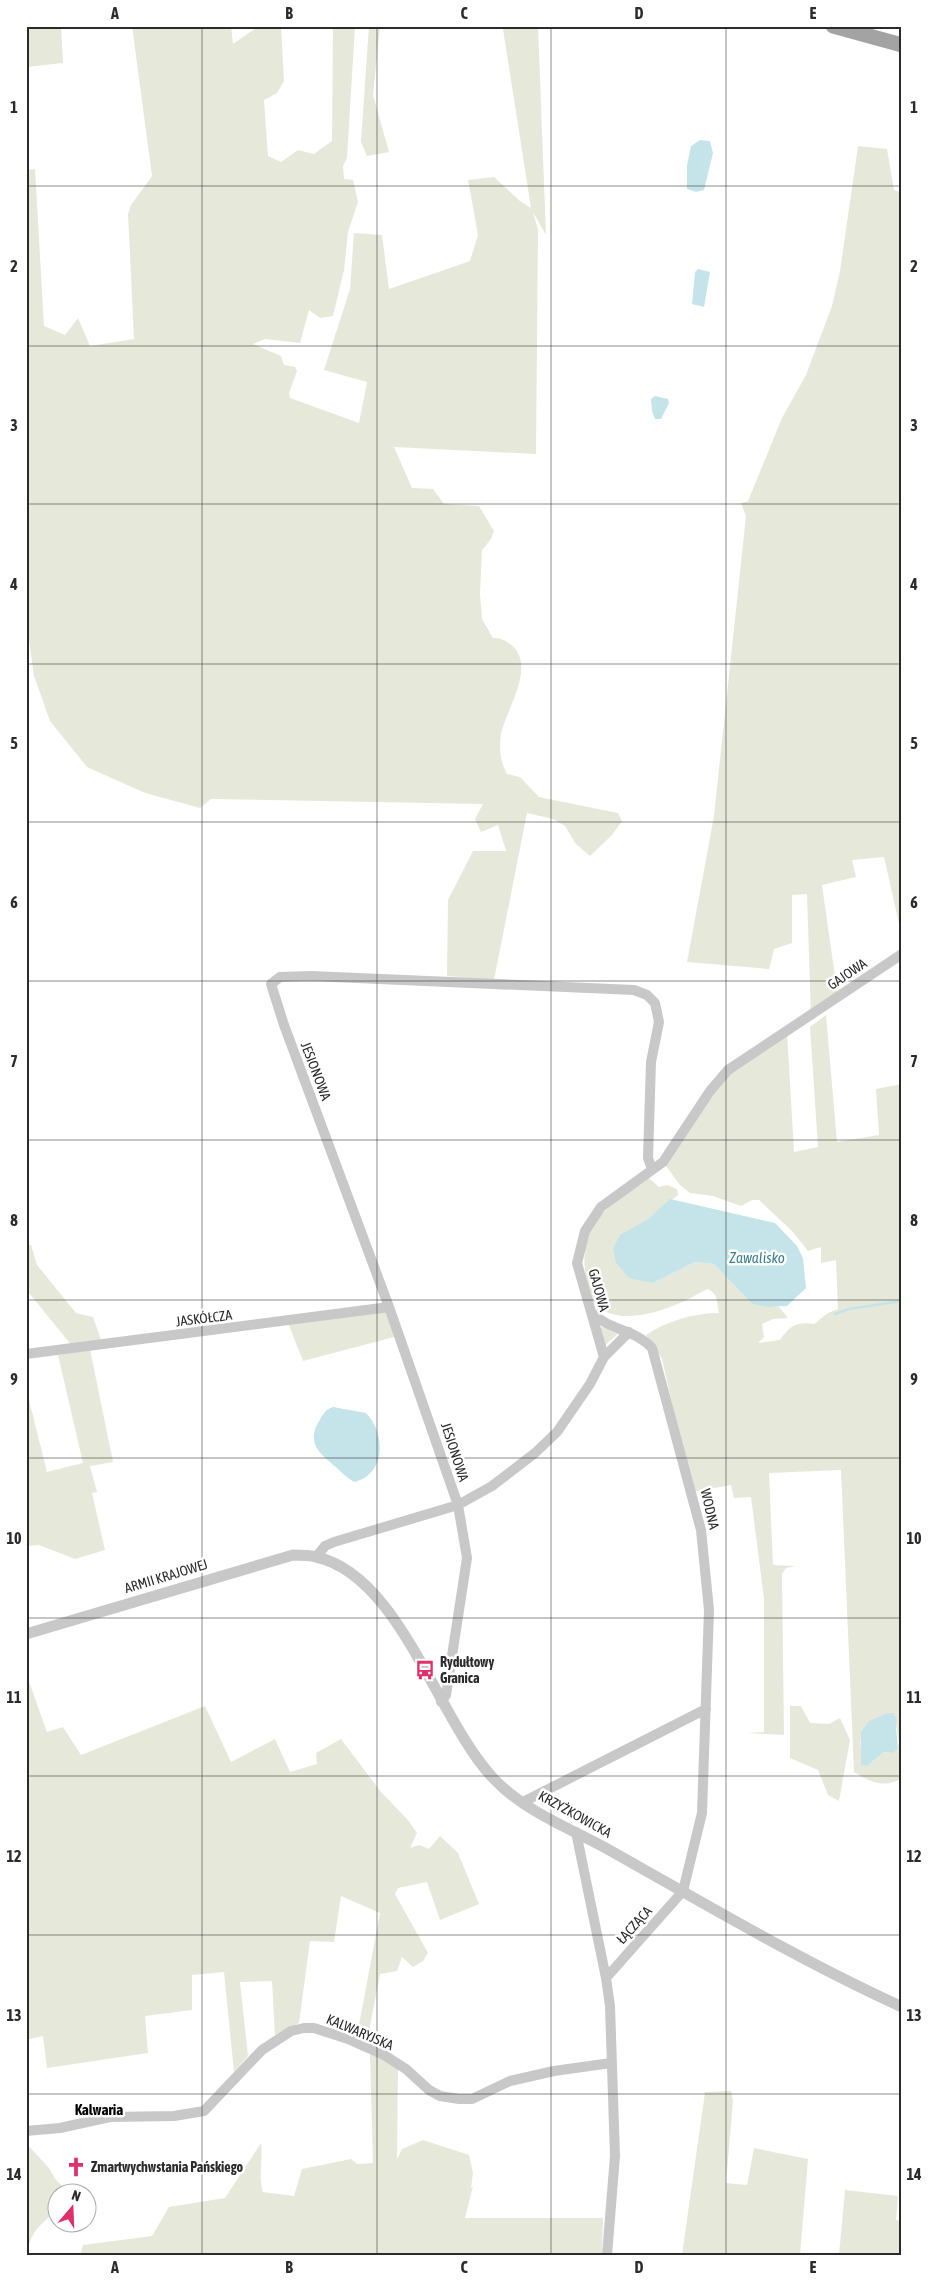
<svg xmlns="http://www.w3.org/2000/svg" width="928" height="2281" font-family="'Asap Condensed',sans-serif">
  <rect width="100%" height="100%" fill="#fff"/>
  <path fill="#e6e9d9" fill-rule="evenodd" d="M26,26h35l2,37 -37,4z
    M132,26h99l2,18 26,-18h22l3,55 -7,12 -13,7 4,56 13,6 17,-12 16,4 18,-13 1,-115h22l-8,132 -4,8 1,13 9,1 5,22 -10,30 -4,38 -11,46 -13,2 -11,-8 -9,33 -35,-4 -12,5 28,12 3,9 11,2 2,4 -8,22 1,5 69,25 8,-41 -43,-12 26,-81 4,-56 28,2 7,54 81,-28 8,-26 -10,-55 26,-3 26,24 11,7 -28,-179 -12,-3h47l8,209 -13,-23 5,18 -2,224 -142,-7 18,41 21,1 11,15 35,2 15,25 -3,8 -9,11 -2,44 2,25 11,19c8,0 11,2 17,6 28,20 -4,66 -9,90 -2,15 -1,27 6,40l13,3 19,20 79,16 4,8 -10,14 -22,21 -14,-12 -11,-18 -12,-7 -26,-6 -33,167 -47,-4 1,-76 25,-49h38h-5l-8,-26 -17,7 -6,-13 8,-15 -272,-5 -11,9 -55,-15 -58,-26 -37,-46 -16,-45 -8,-58v-448l9,-1 9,157 21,9 13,-17 12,28 44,-7 -6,-125 3,-9 21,-29z
    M369,26h11l-7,69 16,57 -22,4 -6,-14z
    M858,146l29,3 7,41 8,3v744l-18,-80 -32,3 4,17 -34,8 16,112 -27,19 -4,-122 -15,1v48l-18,6 -5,20 -82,-7 27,-146 32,-300 -5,-13 7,-2 34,-83 24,-43 26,-69 8,-35z
    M826,1015l11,127 42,-7 -3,-46 26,-5v694c-18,11 -32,4 -48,-6l-13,-302 -72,3 4,92 23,1 -10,2 -4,6 2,161 -37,-2 17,-1v-133l-13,-102 -17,1 -3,-13 -39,7 -30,-133 -16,-24c20,-14 49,-22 73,-22 -2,-11 -1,-20 -12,-24 -27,16 -83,42 -111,16 -7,-8 -10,-26 -11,-36 -2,-18 1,-37 13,-51 14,-15 34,-27 51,-40l10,9 8,-2 10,4 1,6 -30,24 -28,17 -7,12 40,35 42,-21 19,2 38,40 27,3 9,11 -15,1 -11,5 2,13 -6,6 22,-3c9,-14 17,-19 34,-16l14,-11 10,-4 -2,-49 -15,3v-16l-13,4 -15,-19 -34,-32h-7l-11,6 -28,-10 -23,-3 -10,-8 -17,-23 65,-92 59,-39 7,121 24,-5 -8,-120zM880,1718l16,7 3,18 -7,10 -8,-1 -17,14 -5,-1c-1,-22 -7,-39 18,-47z
    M26,1245h5l6,20 39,48 17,4 9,26 -29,4 -44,-54h-3z
    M387,1311l11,25 -95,25 -15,-38z
    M602,1327l16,7 -15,13 -3,-19z
    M90,1349l23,113 -23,4 7,26 -5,1 13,57 -30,9 -36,-14 -13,1v-158l21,84 36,-9 -25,-108z
    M26,1673l21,59 16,-5 18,28 124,-49 26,56 44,-23 15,33 27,-8 -1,-11 25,-14 40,53 27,28 9,13 -7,15 9,-3 10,4 11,-13 18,17 21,51 -39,16 -13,-38 -29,6 -3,6 33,59 -5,8 -10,6 -11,-10 -5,14 -17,3 -11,57 -11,-1 22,-117 -39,-17 -7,46 -24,-1 -11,82 -24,12 -3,-54 -32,1 8,74 -14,16 -10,-100 -32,3v35l-47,6 3,37 -101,15 -4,-32 -17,4z
    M790,1706h11l9,17 19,1 11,-6 10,22 -11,61 -11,-6 -10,-25 -28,-12z
    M370,2054l28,12 -1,93 5,-10 21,-9 46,15 4,18 -2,15 2,-2 -8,32h138l-1,37h-522l3,-10 69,-9 17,-29 56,-9 36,-55c2,17 -3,33 2,49l31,4 8,-27 49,-10 6,5 16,-1z
    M731,2091l2,10 -7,82 21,2 7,-37 54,11 -8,96h-118l23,-163z
    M26,2143l23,25 7,12 10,10 -2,3 -6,1c0,22 -13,23 -24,39 -3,5 -5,12 -8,18z
    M845,2190l53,6 -2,24 6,1 -1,34h-62z"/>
  <path fill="#c5e4e9" d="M700,140l10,1 3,12 -9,37 -8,2 -9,-3v-24l4,-19z
    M698,269l12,3 -6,35 -12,-3 3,-32z
    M655,396l13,3 1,4 -8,16h-6l-3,-8 -1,-12z
    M670,1199l105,24 22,23 6,12 3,30 -19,18 -19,1 -16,-3 -38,-40 -19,-2 -42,21 -24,-5 -13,-15 -3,-15 7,-13 28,-16z
    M333,1407l33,6c20,20 20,62 -12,69 -7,-4 -12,-9 -18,-15 -14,-12 -30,-23 -18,-44 5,-8 6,-13 15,-16z
    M888,1713h5l4,6c-3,10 2,20 0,31l-5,3 -8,-1 -17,14 -6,-1v-33l8,-11z"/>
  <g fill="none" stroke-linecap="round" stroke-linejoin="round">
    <path stroke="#c5e4e9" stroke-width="2.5" d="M835,1314l14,-5 53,-8"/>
    <path stroke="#c8c8c8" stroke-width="10" d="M592,1313c18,18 43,16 60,35l49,182 8,80 -7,203 -19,78 -77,87
      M26,1354l363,-47
      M604,1357l25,-25
      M316,1557l9,-11 9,-4 124,-37 34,-19 43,-33 22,-21 33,-48 14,-27 -27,-94 8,-32 16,-24 62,-45 47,-71 18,-21 174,-116
      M441,1702l5,-7 21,-137 -9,-53 -69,-198 -105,-282 -13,-41 9,-7 31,-1 323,14 13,5 8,8 4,19 -8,40 -3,96 4,11
      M523,1802l183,-93
      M576,1832l30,146 4,28 5,150 -8,99
      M26,2131l34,-3 50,-11 64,-1 30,-5 58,-61 29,-19 13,-3h10l34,11 36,16 22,14 23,21 11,6 19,3h13l38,-18 44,-10 57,-8"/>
    <path stroke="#c8c8c8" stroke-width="11" d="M26,1634l267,-79c7,0 16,0 23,2 84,18 122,164 178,222 31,33 78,50 117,72 96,54 190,110 291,156"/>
    <path stroke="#a3a3a3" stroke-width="15" d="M833,26l69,19"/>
  </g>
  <path fill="none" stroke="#2b2b2b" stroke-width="1" stroke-opacity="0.55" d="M202,26v2229M377,26v2229M551,26v2229M726,26v2229M26,186h876M26,346h876M26,504h876M26,664h876M26,822h876M26,981h876M26,1140h876M26,1300h876M26,1458h876M26,1618h876M26,1776h876M26,1935h876M26,2094h876"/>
  <defs>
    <symbol id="bus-bare" viewBox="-9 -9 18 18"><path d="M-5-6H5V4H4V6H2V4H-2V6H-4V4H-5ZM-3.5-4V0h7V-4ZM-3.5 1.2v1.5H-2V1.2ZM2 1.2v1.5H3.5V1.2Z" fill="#e12f69" stroke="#fff" stroke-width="2.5" paint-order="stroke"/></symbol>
    <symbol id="church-bare" viewBox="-9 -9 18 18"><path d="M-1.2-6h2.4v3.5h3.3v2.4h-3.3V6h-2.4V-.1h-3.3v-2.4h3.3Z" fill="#e12f69" stroke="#fff" stroke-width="2.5" paint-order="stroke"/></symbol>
  </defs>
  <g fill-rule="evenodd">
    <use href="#bus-bare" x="411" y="1656" width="28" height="28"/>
    <use href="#church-bare" x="62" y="2153" width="28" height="28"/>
  </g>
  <g text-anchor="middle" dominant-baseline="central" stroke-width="5" stroke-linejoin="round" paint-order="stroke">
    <g font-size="14" fill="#2b2b2b" stroke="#fff">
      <text transform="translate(847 974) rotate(-34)">GAJOWA</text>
      <text transform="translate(316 1071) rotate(69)">JESIONOWA</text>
      <text transform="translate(599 1290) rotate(74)">GAJOWA</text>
      <text transform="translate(204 1318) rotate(-7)">JASKÓŁCZA</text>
      <text transform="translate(455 1452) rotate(72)">JESIONOWA</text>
      <text transform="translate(710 1509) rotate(77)">WODNA</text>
      <text transform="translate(166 1576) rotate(-17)">ARMII KRAJOWEJ</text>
      <text transform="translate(575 1814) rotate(29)">KRZYŻKOWICKA</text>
      <text transform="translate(634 1925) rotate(-48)">ŁĄCZĄCA</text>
      <text transform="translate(360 2032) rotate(23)">KALWARYJSKA</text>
    </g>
    <g font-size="14" font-weight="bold" fill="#2b2b2b" stroke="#fff" text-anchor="start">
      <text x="440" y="1662">Rydułtowy<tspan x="440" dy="16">Granica</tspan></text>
      <text x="91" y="2167">Zmartwychwstania Pańskiego</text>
    </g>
    <g font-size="15" font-style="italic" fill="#3c808b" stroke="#fff">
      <text x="757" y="1257">Zawalisko</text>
    </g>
    <g font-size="15" font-weight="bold" fill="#000" stroke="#fff">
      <text x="99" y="2109">Kalwaria</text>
    </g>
  </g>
  <rect width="928" height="2281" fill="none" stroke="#ffffff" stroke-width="55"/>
  <g transform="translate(72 2208) rotate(19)"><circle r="24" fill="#ffffff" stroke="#aaaaaa"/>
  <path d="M0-4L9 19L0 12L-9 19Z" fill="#e12f69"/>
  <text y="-8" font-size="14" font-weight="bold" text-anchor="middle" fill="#2b2b2b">N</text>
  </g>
  <rect x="28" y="28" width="872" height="2226" fill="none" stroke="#2b2b2b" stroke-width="2"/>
  <g font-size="16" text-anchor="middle" font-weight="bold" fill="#2b2b2b">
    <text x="115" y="19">A</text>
    <text x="289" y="19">B</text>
    <text x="464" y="19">C</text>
    <text x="639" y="19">D</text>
    <text x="813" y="19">E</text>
    <text x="14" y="113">1</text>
    <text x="914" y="113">1</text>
    <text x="14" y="272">2</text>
    <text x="914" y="272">2</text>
    <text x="14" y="431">3</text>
    <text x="914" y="431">3</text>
    <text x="14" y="590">4</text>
    <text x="914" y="590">4</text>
    <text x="14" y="749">5</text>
    <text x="914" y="749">5</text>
    <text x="14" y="908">6</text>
    <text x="914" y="908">6</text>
    <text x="14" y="1067">7</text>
    <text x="914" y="1067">7</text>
    <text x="14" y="1226">8</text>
    <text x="914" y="1226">8</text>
    <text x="14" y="1385">9</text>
    <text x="914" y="1385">9</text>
    <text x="14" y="1544">10</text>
    <text x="914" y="1544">10</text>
    <text x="14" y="1703">11</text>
    <text x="914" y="1703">11</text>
    <text x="14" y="1862">12</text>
    <text x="914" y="1862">12</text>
    <text x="14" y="2021">13</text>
    <text x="914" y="2021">13</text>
    <text x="14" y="2180">14</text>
    <text x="914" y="2180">14</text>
    <text x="115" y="2273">A</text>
    <text x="289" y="2273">B</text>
    <text x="464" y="2273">C</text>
    <text x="639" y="2273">D</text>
    <text x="813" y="2273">E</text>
  </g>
</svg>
